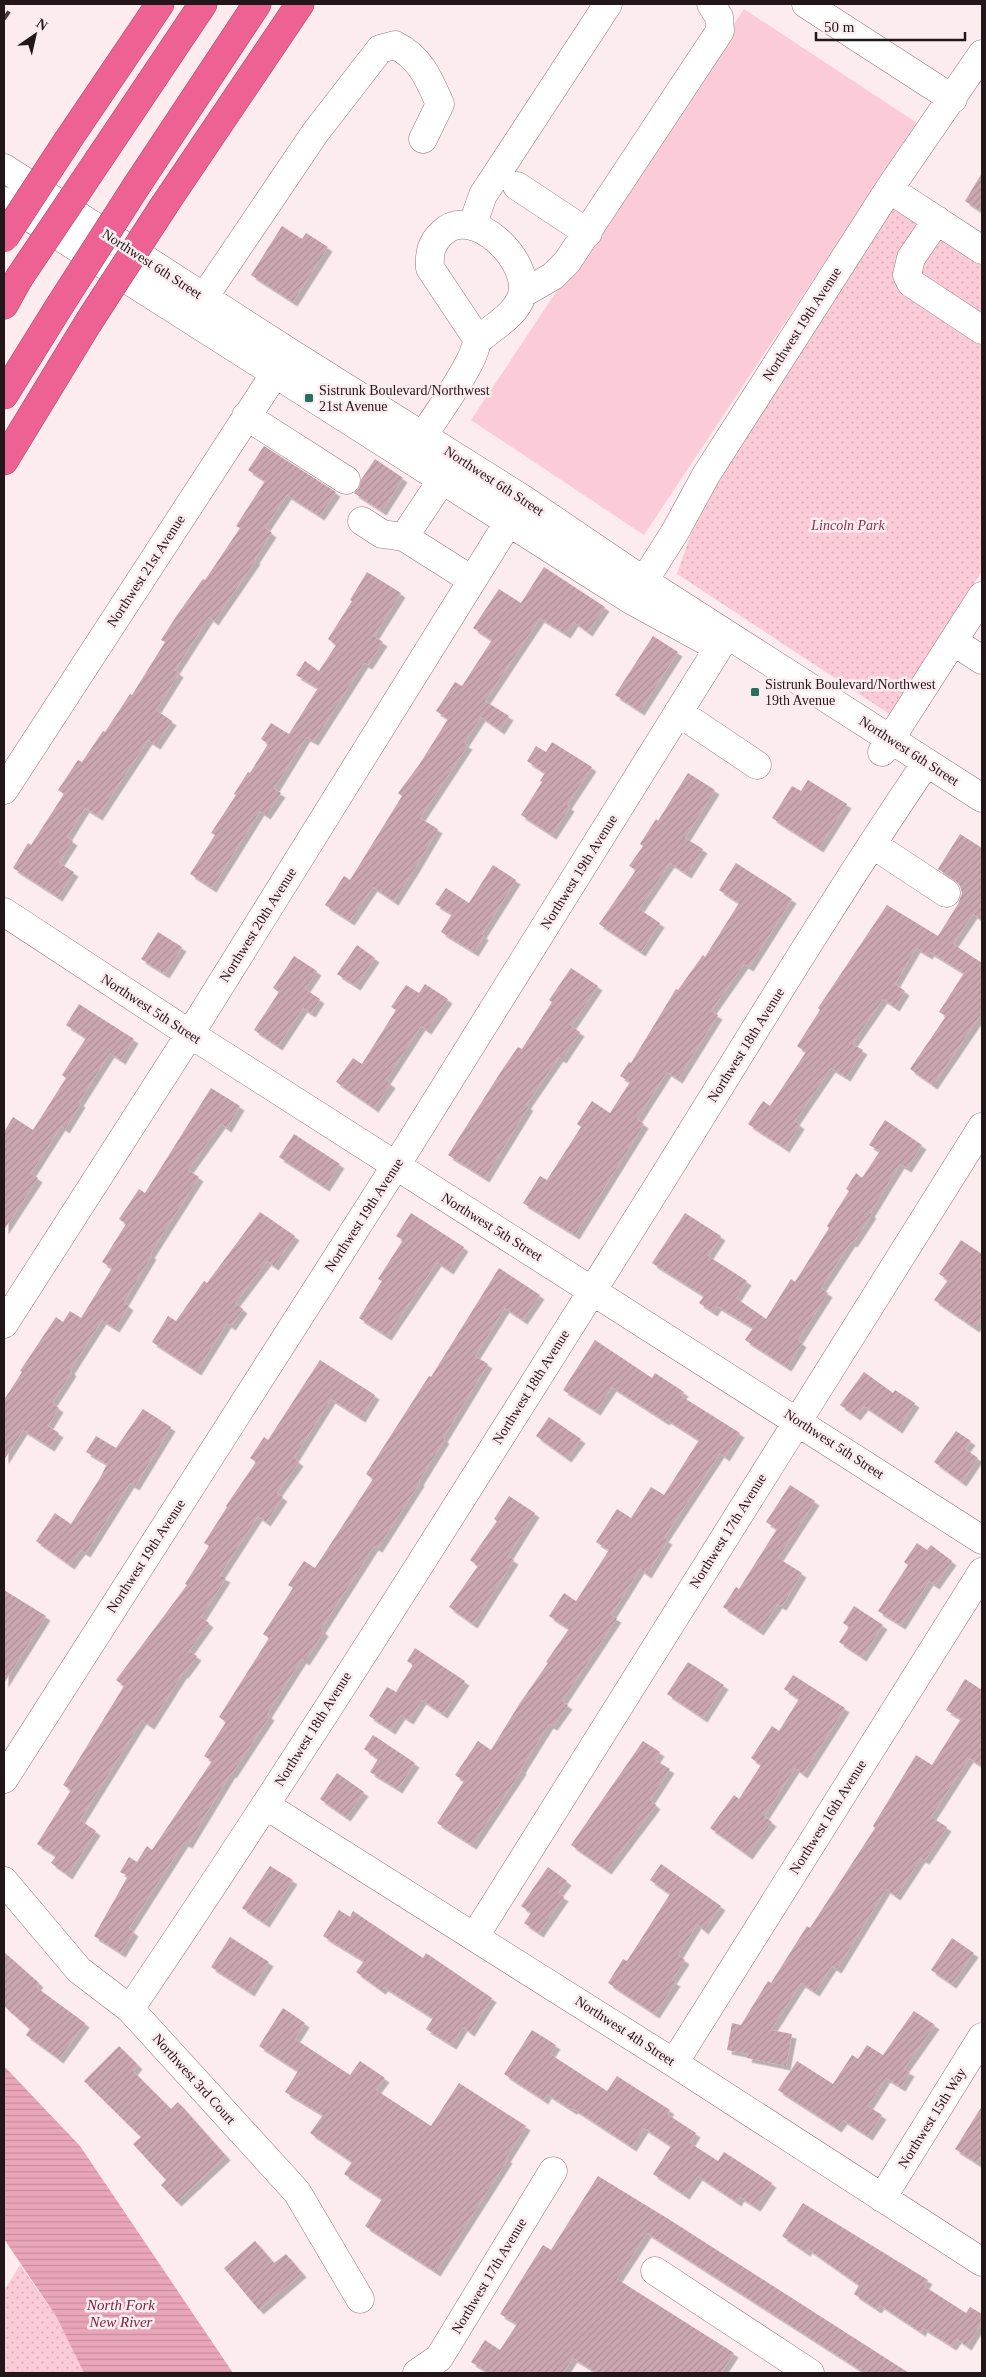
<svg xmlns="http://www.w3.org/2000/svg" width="986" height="2377" font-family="Georgia,serif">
  <defs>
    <pattern id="park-dots" width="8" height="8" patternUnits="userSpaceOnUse" patternTransform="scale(1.25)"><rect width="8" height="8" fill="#fbccd8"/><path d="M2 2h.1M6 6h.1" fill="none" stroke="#d7aeb9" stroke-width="1.8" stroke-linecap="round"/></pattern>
    <pattern id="water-rules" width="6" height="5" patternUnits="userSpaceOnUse" patternTransform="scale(1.25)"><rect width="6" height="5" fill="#eaa6b9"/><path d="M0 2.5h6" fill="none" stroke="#c88e9e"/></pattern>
    <pattern id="building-hatch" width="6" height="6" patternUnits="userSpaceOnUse" patternTransform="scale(1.25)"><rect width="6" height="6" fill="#cba7b1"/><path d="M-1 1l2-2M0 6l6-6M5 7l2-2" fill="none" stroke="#ae8f98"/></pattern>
    <filter id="shadow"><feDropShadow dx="4.5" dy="4.5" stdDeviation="0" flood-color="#0004"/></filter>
  </defs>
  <rect width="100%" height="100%" fill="#fcecf0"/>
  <path fill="#fbccd8" d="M744,9l173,114 -273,412 -173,-115z"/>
  <path fill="url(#park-dots)" d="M894,202l88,58v311l-91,144 -214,-141 13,-38 49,-94z
    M20,2265l36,51 28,57h-80v-82z"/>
  <path fill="url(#water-rules)" d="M4,2066l76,80 153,227h-149l-28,-57 -52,-77z"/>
  <path fill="url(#building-hatch)" filter="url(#shadow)" d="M982,173v39l-17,-11z
    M282,226l20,13 4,-6 22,14 -35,55 -42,-27z
    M264,446l72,46 -16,24 -33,-21 -22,33 7,5 -17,26 1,1 -42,61 -5,-4 -34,53 4,3 -23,37 16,11 -16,24 -8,-5 -50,76 -13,-8 -18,29 6,4 -14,22 15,9 -16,25 -45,-29 15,-25 3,2 33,-51 -6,-4 20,-30 4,2 21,-31 2,1 25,-38 2,1 33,-53 -4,-2 16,-25 26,-36 2,1 35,-52 -4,-2 29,-45 -17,-11z
    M375,459l28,19 -21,33 -28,-18 5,-5 2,-8z
    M544,567l61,40 -17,25 -14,-10 -8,12 -26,-16 -55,83 24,15 -9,14 -19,-13 -17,26 4,2 -48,73 18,11 -23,39 -21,33 -21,-14 -23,34 -25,-16 19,-29 6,4 52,-84 -4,-3 21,-28 29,-46 -12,-8 19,-29 7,4 30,-46 -19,-12 26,-39 22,14z
    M367,572l34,21 -27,43 9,6 -15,23 -4,-2 -50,78 -8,-4 -32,52 7,4 -15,22 -6,-4 -48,77 -22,-14 25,-39 -4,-2 25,-38 -2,-1 14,-22 2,1 18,-29 -7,-5 10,-16 18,11 29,-46 -22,-13 9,-14 14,10 17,-26 -8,-6 24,-38 -2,-1z
    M653,636l25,16 -38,59 -25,-16z
    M552,742l40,25 -25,38 3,2 -18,28 -31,-20 21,-33 -2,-1 5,-8 -18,-12 9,-15 10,6z
    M688,773l27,17 -30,48 18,11 -16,25 -17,-11 -31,46 21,14 -19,29 -42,-28 37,-54 -7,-4 14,-20 -3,-2 16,-25 2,2z
    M808,780l39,24 -28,44 -47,-30 20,-32 9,5z
    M960,834l22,14v72l-9,-6 -20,30 29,19v50l-49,72 -23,-16 36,-53 -7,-4 25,-39 -34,-21 -2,3 -12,-7 -21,36 10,7 -10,16 -12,-8 -31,45 11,6 -17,27 -15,-9 -36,53 5,4 -15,23 -37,-24 15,-23 7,5 36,-54 -9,-6 23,-36 -2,-2 69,-103 51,31 20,-32 4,-11 -2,-7 -5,-6 -17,-11z
    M736,863l56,36 -43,68 -5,-3 -33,47 7,4 -40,64 -11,-7 -30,47 7,5 -69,111 -52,-32 17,-27 7,4 34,-53 -4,-3 15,-23 18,12 20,-31 -10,-6 9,-14 2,1 45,-74 2,1 25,-35 2,2 34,-54 -20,-13z
    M493,865l23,15 -34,54 2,2 -10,16 -33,-20 11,-18 -17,-10 11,-16 23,15z
    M158,932l24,15 -17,27 -24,-15z
    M357,945l18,13 -19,28 -19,-12z
    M294,956l23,15 -12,18 15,10 -9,14 -8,-5 -25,38 -24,-16 25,-38 -6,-4z
    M571,968l27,18 -27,40 9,6 -18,27 -3,-2 -33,48 3,1 -44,72 -37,-23 54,-85 16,-23 4,2 30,-47 -3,-2z
    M425,984l23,15 -21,31 -6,-4 -35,54 5,4 -17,24 -38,-26 17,-24 9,6 34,-54 -5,-3 15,-22 13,8z
    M79,1004l55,35 -13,21 -11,-7 -31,49 2,1 -16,26 -4,-3 -30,47 7,5 -34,52v-98l9,-15 20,13 33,-52 -4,-3 24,-37 -20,-13z
    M211,1088l29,18 -13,22 -6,-4 -33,46 11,7 -49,77 2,1 -28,47 5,4 -14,22 -13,-8 -32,50 2,2 -20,31 7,5 -11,18 11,7 -9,14 -27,-17 -19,30v-60l18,-28 -2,-1 36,-54 7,5 7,-11 11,7 31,-50 -10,-6 24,-38 -7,-5 20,-30 6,4z
    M885,1120l37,25 -15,23 -7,-4 -30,49 2,1 -19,29 -2,-1 -30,46 7,5 -30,47 4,3 -15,24 -42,-27 8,-12 -36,-22 -4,6 -14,-9 5,-7 -52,-33 33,-50 36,23 -13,20 39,25 -11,17 30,21 25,-40 4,3 34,-54 -2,-2 22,-35 -3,-2 10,-16 6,5 18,-27 -11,-6z
    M294,1134l46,30 -15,23 -46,-30z
    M260,1212l35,24 -21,30 -7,-5 -32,42 8,6 -12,17 -4,-3 -30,48 -45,-29 16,-26 8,5 28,-40 3,2z
    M411,1213l53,34 -15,23 -12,-8 -50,74 -28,-18 23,-37 -4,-2 25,-39 -7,-4z
    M961,1240l21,14v63l-7,11 -41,-28 14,-20 -9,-6z
    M499,1268l41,27 -17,25 -18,-12 -30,48 13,8 -45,74 2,1 -26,42 1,1 -42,66 -4,-2 -53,83 3,3 -19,29 -3,-2 -35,55 3,2 -38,58 -1,-1 -43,71 -4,-2 -55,86 5,4 -13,21 -27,-17 34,-60 -8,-4 9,-15 8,5 10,-16 5,4 60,-89 -8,-5 22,-34 -7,-5 50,-79 -6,-4 30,-46 -5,-3 16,-24 11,7 58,-89 -7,-5 63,-98 2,1z
    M595,1340l57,38 3,-5 29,19 -3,4 59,37 -15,24 -5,-4 -56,85 4,2 -21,34 -7,-5 -29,46 6,3 -55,83 6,4 -15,21 -4,-2 -28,45 1,1 -50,75 -35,-22 27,-42 -9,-6 23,-34 13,9 29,-47 28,-40 -2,-1 23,-33 -20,-13 15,-23 12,8 33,-51 -13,-8 21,-33 14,9 20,-31 13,8 35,-55 -33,-21 -1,2 -53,-34 -16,24 -33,-21z
    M320,1360l55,35 -14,23 -30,-19 -37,59 5,4 -22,31 6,4 -17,25 -8,-6 -38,59 6,3 -25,39 8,6 -20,28 8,5 -13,18 -1,-1 -33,52 -8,-5 -62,100 16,11 -28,44 -17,-12 5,-7 -19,-12 34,-54 -8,-5 61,-99 -8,-6 71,-95 -2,-1 24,-38 -5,-3 23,-36 -1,-1 30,-44 -6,-4 14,-21 4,3z
    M864,1372l29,21 2,-3 20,13 -17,26 -34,-23 -8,10 -16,-11z
    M143,1409l28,18 -36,59 -5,-3 -44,70 -5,-3 -11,15 -34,-24 19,-28 16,11 29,-46 7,-14 -21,-12 10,-16 20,12z
    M549,1417l32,22 -14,19 -31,-22z
    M956,1431l15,10 -6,8 13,9 -16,24 -28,-20z
    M790,1485l25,16 -37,57 24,15 -20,33 -4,-2 -19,27 -36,-24 13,-20 3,2 38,-60 -11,-7z
    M509,1496l26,17 -27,43 6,4 -41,64 -24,-17 29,-41 -8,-6 27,-39 -3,-2z
    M917,1543l10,7 4,-5 21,16 -17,24 -6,-4 -28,44 -23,-14 30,-46 -4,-3z
    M4,1590l42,26 -42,67z
    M854,1606l29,19 -21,32 -23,-15 10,-15 -6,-4z
    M415,1648l50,33 -22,33 -21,-14 -13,20 -8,-5 -10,15 -22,-14 18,-29 9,5 17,-27 -6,-4z
    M688,1662l36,23 -21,33 -36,-24z
    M793,1675l52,33 -42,66 -8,-6 -31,48 8,6 -24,33 -38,-27 24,-33 5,4 22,-34 -10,-7 21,-32 7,5 20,-32 -15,-10z
    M965,1679l17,11v76l-13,-8 -38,59 16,10 -22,33 -4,-2 -25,38 -10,-7 -49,80 -5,-3 -17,26 -14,-9 -30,47 21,4 -6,32 -39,-8 1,-4 -21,-4 5,-27 9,2 27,-44 3,2 36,-57 3,2 65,-100 -2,-2 43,-71 16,10 29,-46 -15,-9z
    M373,1735l42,28 -17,26 -28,-17 8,-13 -14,-10z
    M643,1741l17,11 -5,8 15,9 -20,31 6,5 -49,65 -36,-25z
    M337,1773l27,19 -18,25 -26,-18z
    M661,1864l60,42 -17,24 -7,-6 -19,31 7,5 -13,20 4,2 -21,32 -47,-31 15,-24 4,2 43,-67 -20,-14z
    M270,1866l23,14 -28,43 -23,-15z
    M548,1867l19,14 -9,12 6,4 -25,36 -15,-10 7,-10 -10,-7z
    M339,1910l11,7 3,-6 70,47 3,-5 66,45 -22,34 -7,-5 -11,18 -26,-16 7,-11 -49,-31 -3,3 -25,-18 8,-11 -41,-25z
    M230,1937l39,25 -19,30 -39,-25z
    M952,1938l22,15 -22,31 -21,-14z
    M4,1952l35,31 -3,4 49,36 -26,36 -33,-24 4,-6 -26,-23z
    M283,2008l22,15 -10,16 55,36 10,-14 25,17 -9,12 55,36 28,-43 67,43 -20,32 2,1 -72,113 -71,-46 17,-27 -38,-25 8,-12 -42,-29 13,-18 -38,-23 13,-21 -39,-25z
    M914,2011l21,14 -31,44 6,3 -9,15 -15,-9 -18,28 14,9 -14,21 -25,-16 -6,8 -59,-38 19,-29 36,23 19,-29 6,4 9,-14 16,10z
    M532,2030l24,15 -6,9 57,37 10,-15 53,34 -3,4 29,19 -6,10 28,18 6,-9 48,31 -16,24 -16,-10 -3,5 -39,-26 -13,19 -32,-21 18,-28 -27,-18 -12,19 -58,-38 -2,1 -25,-16 -3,6 -40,-26z
    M119,2046l19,19 -5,6 38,38 7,-7 48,54 -49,46 -16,-17 5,-5 -33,-36 8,-7 -57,-56z
    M982,2106v49l-5,8 -22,-14z
    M598,2176l72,44 239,153h-44l-218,-140 -30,46 117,74 -13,20h-124l-24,-15 -10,15h-74l-18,-11 14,-22 15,10 17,-26 -17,-10 43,-69 8,5z
    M803,2203l125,77 -4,6 42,27 4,-6 12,7v8l-15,24 -10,-7 -5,7 -29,-18 -2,4 -41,-27 -3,4 -23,-15 5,-9 -51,-36 -2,3 -24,-16z
    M255,2241l19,22 12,-9 16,19 -43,37 -35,-42z"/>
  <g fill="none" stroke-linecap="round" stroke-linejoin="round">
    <defs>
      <path id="minor" d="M806,4l147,95
        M4,168l285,184 234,147 121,82 338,217
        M517,186l71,47
        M889,189l93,61
        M4,201l627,399 79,43
        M937,220l-26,38 -4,17 4,8 71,47
        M472,226l11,-31 125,-191
        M522,294l31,-18 14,-14 153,-231 -1,-14 -8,-13
        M194,312l121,-179 65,-84 15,-4c25,12 34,34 45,59l-17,35
        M246,416l100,64
        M423,436c16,-25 35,-50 48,-77 4,-7 4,-16 10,-21 14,-13 35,-23 41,-43 9,-34 -49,-92 -80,-62 -11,10 -13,21 -12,35l48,72
        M362,521l20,13 22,3 68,43
        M404,537l48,-72
        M635,595l40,-63 31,-57 183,-286 93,-135
        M953,641l29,19
        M678,712l79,53
        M882,752l100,-156
        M4,790l281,-432
        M872,844l74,49
        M4,912l186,122 792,506
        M4,1324l186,-290 318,-511
        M4,1779l403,-631 312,-501
        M265,1805l409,258 308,199
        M4,1881l75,89 51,39 167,183 63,107
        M475,1936l507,-809
        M130,2009c179,-265 348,-536 518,-807 92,-147 181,-296 278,-439
        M674,2063l308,-491
        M882,2198l100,-161
        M655,2271l155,102
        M417,2373l22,-15 114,-187"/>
      <path id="highway" d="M68,140l92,-136
        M99,159l104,-155
        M137,185l120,-181
        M165,204l135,-200
        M4,305l15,-27
        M4,395l56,-90
        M4,461l84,-138"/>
    </defs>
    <use href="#minor" stroke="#97757e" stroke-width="29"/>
    <use href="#highway" stroke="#a64769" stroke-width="29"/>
    <use href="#minor" stroke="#fff" stroke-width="28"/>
    <use href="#highway" stroke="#ed6193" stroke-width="28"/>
    <path stroke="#483b3f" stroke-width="4" stroke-dasharray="9 9" stroke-linecap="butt" d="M4,19l10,-15"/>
    <defs>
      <path id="highway-bridge" d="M4,238l64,-98
        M19,278l80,-119
        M60,305l77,-120
        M88,323l77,-119"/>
    </defs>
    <use href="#highway-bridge" stroke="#a64769" stroke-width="29" stroke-linecap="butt"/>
    <use href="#highway-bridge" stroke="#ed6193" stroke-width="28"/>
  </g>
  <g fill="#286e62" stroke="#fcecf0" stroke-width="2">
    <rect x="304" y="393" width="10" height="10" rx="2.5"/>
    <rect x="750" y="687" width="10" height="10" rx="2.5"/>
  </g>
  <g text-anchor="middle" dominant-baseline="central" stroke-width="5" stroke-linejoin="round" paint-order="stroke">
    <g font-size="14" fill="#23161a" stroke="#fcecf0">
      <text transform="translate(152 264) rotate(33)">Northwest 6th Street</text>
      <text transform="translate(802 324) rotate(-57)">Northwest 19th Avenue</text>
      <text transform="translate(494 481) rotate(33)">Northwest 6th Street</text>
      <text transform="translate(146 571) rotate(-57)">Northwest 21st Avenue</text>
      <text transform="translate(909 751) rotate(33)">Northwest 6th Street</text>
      <text transform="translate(579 872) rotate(-58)">Northwest 19th Avenue</text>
      <text transform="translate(258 925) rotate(-58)">Northwest 20th Avenue</text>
      <text transform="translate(151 1009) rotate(33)">Northwest 5th Street</text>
      <text transform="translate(746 1045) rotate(-58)">Northwest 18th Avenue</text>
      <text transform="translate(364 1215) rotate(-57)">Northwest 19th Avenue</text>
      <text transform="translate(492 1227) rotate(32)">Northwest 5th Street</text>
      <text transform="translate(531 1387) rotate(-58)">Northwest 18th Avenue</text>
      <text transform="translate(834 1444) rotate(33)">Northwest 5th Street</text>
      <text transform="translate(728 1531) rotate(-58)">Northwest 17th Avenue</text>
      <text transform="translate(146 1556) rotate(-57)">Northwest 19th Avenue</text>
      <text transform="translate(313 1729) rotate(-58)">Northwest 18th Avenue</text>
      <text transform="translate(828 1817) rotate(-58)">Northwest 16th Avenue</text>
      <text transform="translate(625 2031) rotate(33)">Northwest 4th Street</text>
      <text transform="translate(194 2079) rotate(48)">Northwest 3rd Court</text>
      <text transform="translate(932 2118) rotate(-58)">Northwest 15th Way</text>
      <text transform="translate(489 2276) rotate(-59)">Northwest 17th Avenue</text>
    </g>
    <g font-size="14" fill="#23161a" stroke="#fcecf0" text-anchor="start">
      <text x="319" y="390">Sistrunk Boulevard/Northwest<tspan x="319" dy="16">21st Avenue</tspan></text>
      <text x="765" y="684">Sistrunk Boulevard/Northwest<tspan x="765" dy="16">19th Avenue</tspan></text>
    </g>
    <g font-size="14" font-style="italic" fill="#843451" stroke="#fcecf0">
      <text x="848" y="525">Lincoln Park</text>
    </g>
    <g font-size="15" font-style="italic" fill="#742543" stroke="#fcecf0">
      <text x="121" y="2305">North Fork<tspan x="121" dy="17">New River</tspan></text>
    </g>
  </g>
  <rect width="986" height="2377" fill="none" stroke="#23161a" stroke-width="10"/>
  <g transform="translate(35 35) rotate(34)" stroke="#fcecf0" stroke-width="4" paint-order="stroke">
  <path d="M0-4L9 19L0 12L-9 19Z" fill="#23161a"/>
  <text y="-8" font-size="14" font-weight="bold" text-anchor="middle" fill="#23161a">N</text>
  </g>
  <path d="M816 32v8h149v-8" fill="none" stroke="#23161a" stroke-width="2.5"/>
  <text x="824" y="32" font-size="15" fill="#23161a" stroke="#fcecf0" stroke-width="4" paint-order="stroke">50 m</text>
</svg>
